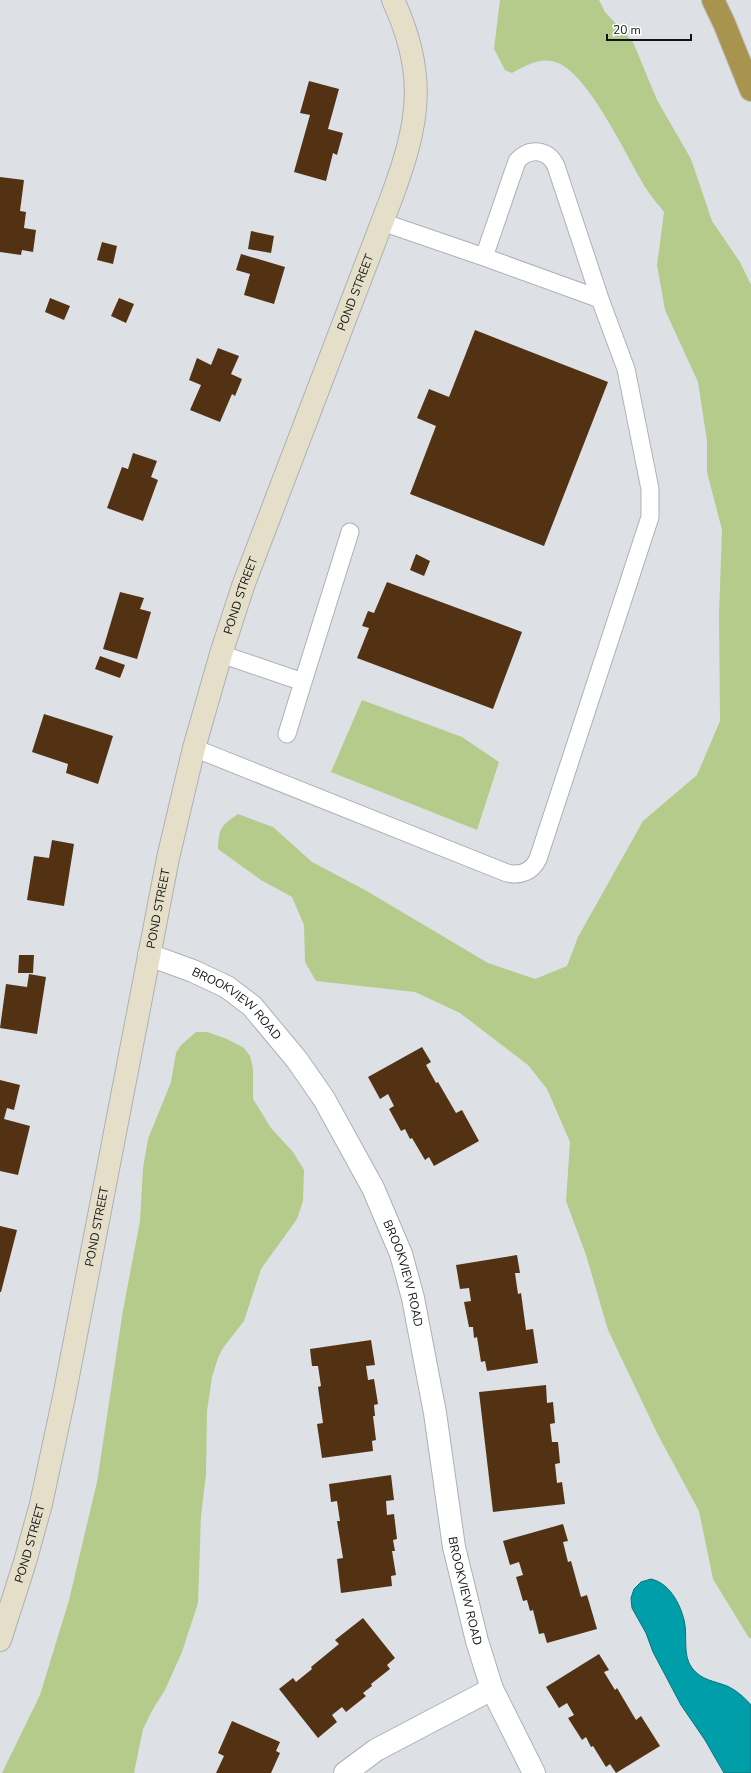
<svg xmlns="http://www.w3.org/2000/svg" width="751" height="1773" font-family="'Nunito Sans',sans-serif">
  <rect width="100%" height="100%" fill="#dde1e6"/>
  <path fill="#b5cb8b" d="M500,0h99l6,12 28,30 24,58 34,59 21,62 28,41 11,23v1353h-2l-36,-59 -14,-68 -41,-76 -50,-105 -22,-75 -20,-54 4,-59 -23,-53 -19,-24 -68,-52 -45,-21 -99,-11 -11,-19 -1,-37 -12,-28 -31,-17 -43,-31c1,-22 3,-23 20,-35l35,13 39,35 53,28 123,73 47,16 32,-13 11,-29 65,-116 54,-46 23,-54 -1,-107 3,-84 -15,-58v-31l-9,-59 -33,-72 -8,-45 7,-53c-5,-7 -12,-14 -17,-22 -19,-30 -59,-119 -92,-128 -15,-5 -30,4 -43,11l-7,-3 -11,-21z
    M362,700l100,37 37,25 -22,68 -146,-58z
    M196,1032h11l20,7 17,9 6,8 3,12v31l18,29 22,24 11,18 -1,31 -6,18 -36,50 -17,52 -21,27 -5,10 -6,19 -5,34 -1,64 -5,41 -3,87 -16,49 -17,38 -12,19 -10,20 -9,44h-132l38,-78 29,-95 28,-118 26,-172 17,-89 3,-53 5,-29 23,-57 5,-29 5,-8z"/>
  <path fill="#009ea9" stroke="#05747c" d="M651,1579c18,4 29,24 33,41 4,15 -2,35 8,48 9,12 22,13 35,18 9,4 17,11 24,19v68h-27l-19,-33 -24,-35 -28,-53 -7,-19 -14,-25 -1,-10 3,-9 7,-7z"/>
  <path fill="#533213" d="M309,81l30,8 -11,40 15,4 -6,22 -4,-2 -7,28 -32,-9 16,-57 -10,-2z
    M0,177l24,3 -4,31 6,1 -2,16 12,2 -3,22 -11,-2 -1,5 -21,-3z
    M251,231l23,5 -3,17 -23,-4z
    M102,242l15,4 -4,18 -16,-4z
    M241,254l44,13 -11,37 -30,-9 6,-21 -14,-4z
    M50,298l20,8 -6,14 -19,-8z
    M119,298l15,6 -8,19 -15,-7z
    M475,330l133,52 -64,164 -134,-52 26,-68 -19,-8 12,-29 20,8z
    M218,348l21,8 -8,18 11,5 -7,17 -3,-2 -12,28 -30,-12 11,-25 -12,-5 8,-22 14,7z
    M133,453l24,8 -6,16 7,3 -15,41 -36,-13 15,-41 6,2z
    M416,554l14,7 -6,15 -14,-6z
    M387,582l135,50 -29,77 -136,-51 12,-30 -7,-2 6,-15 6,2z
    M120,592l24,6 -4,11 11,3 -14,47 -34,-10z
    M100,656l25,9 -5,13 -25,-9z
    M44,714l69,22 -15,48 -32,-11 2,-9 -36,-12z
    M52,840l22,4 -10,62 -37,-6 7,-44 15,2z
    M19,955h15l-1,18h-15z
    M29,974l17,3 -9,57 -37,-6 6,-44 21,3z
    M422,1047l9,15 -5,3 10,18 2,-1 18,31 6,-3 17,31 -45,25 -5,-9 -4,3 -13,-22 -2,1 -5,-10 -4,2 -12,-22 5,-3 -6,-12 -8,5 -12,-22z
    M0,1080l20,5 -6,25 -7,-2 -3,11 26,7 -12,49 -18,-4z
    M0,1226l17,4 -16,62h-1z
    M517,1255l3,18h-5l3,21 3,-1 5,37 7,-1 5,34 -51,8 -2,-10 -4,1 -4,-25 -3,1 -1,-11h-4l-5,-25 7,-1 -2,-13 -9,1 -4,-24z
    M371,1340l4,25 -9,1 2,14 6,-1 4,25 -4,1 1,11h-2l3,24 -4,1 1,10 -51,7 -5,-34 6,-1 -5,-36 3,-1 -3,-20h-6l-2,-17z
    M546,1385l1,18 6,-1 2,21 -5,1 2,18h6l2,21 -5,1 2,19 5,-1 3,22 -72,8 -14,-120z
    M391,1475l3,25 -8,1 1,14 7,-1 3,25 -4,1 2,11h-3l4,24 -5,1 1,10 -51,7 -4,-34 6,-1 -6,-37h3l-3,-20 -6,1 -2,-18z
    M563,1524l5,17 -5,1 5,20 3,-1 10,36 6,-2 10,34 -50,14 -3,-10 -5,1 -6,-24 -3,1 -3,-11 -4,1 -7,-24 7,-2 -4,-13 -9,3 -7,-24z
    M363,1618l32,40 -8,7 3,4 -19,15 1,2 -9,7 3,3 -20,16 -4,-5 -10,8 5,7 -19,16 -39,-49 14,-11 3,4 16,-13 -1,-2 28,-23 -4,-4z
    M599,1654l10,16 -5,2 11,18 2,-2 19,32 5,-4 19,30 -44,27 -6,-9 -4,3 -13,-21 -2,1 -5,-10 -4,3 -14,-22 6,-3 -7,-12 -8,5 -13,-21z
    M232,1721l48,21 -4,9 4,2 -9,20h-55l8,-17 -6,-3z"/>
  <g fill="none" stroke-linecap="round" stroke-linejoin="round">
    <defs>
      <path id="service" d="M484,257l33,-96c12,-14 31,-12 39,5l44,133
        M221,654l82,28 47,-150
        M287,734l16,-52
        M194,748l313,125c13,3 25,-1 31,-14l112,-342v-28l-24,-120 -26,-70 -116,-42 -102,-35"/>
      <g id="minor">
        <path id="s1" d="M149,955l44,16 34,16 25,19 45,54 27,39 49,89 28,66 12,44 22,115 19,134 23,94 15,48 42,84"/>
        <path d="M345,1773l31,-23 116,-61"/>
      </g>
      <g id="secondary">
        <path id="s2" d="M0,1640l25,-78 16,-58 23,-107 104,-539 26,-110 27,-94 22,-68 148,-387c28,-75 37,-124 2,-199"/>
      </g>
      <path id="motorway" d="M713,0l11,23 27,67"/>
    </defs>
    <use href="#service" stroke="#adb0b6" stroke-width="19"/>
    <use href="#minor" stroke="#adb0b6" stroke-width="24"/>
    <use href="#secondary" stroke="#adb0b6" stroke-width="24"/>
    <use href="#motorway" stroke="#bcbdbd" stroke-width="24"/>
    <use href="#service" stroke="#fff" stroke-width="17"/>
    <use href="#minor" stroke="#fff" stroke-width="22"/>
    <use href="#secondary" stroke="#e5dfca" stroke-width="22"/>
    <use href="#motorway" stroke="#a8934f" stroke-width="22"/>
  </g>
  <g text-anchor="middle" dominant-baseline="central" stroke-width="4" stroke-linejoin="round" paint-order="stroke">
    <g font-size="12" fill="#111214" stroke="#fff">
      <text stroke="none"><textPath href="#s2" startOffset="1397">POND STREET</textPath></text>
      <text stroke="none"><textPath href="#s2" startOffset="1073">POND STREET</textPath></text>
      <text stroke="none"><textPath href="#s2" startOffset="749">POND STREET</textPath></text>
      <text stroke="none"><textPath href="#s1" startOffset="102">BROOKVIEW ROAD</textPath></text>
      <text stroke="none"><textPath href="#s2" startOffset="425">POND STREET</textPath></text>
      <text stroke="none"><textPath href="#s1" startOffset="426">BROOKVIEW ROAD</textPath></text>
      <text stroke="none"><textPath href="#s2" startOffset="101">POND STREET</textPath></text>
      <text stroke="none"><textPath href="#s1" startOffset="750">BROOKVIEW ROAD</textPath></text>
    </g>
  </g>
  <path d="M607 34v6h84v-6" fill="none" stroke="#111214" stroke-width="2"/>
  <text x="613" y="34" font-size="12" fill="#111214" stroke="#ffffff" stroke-width="3" paint-order="stroke">20 m</text>
</svg>
